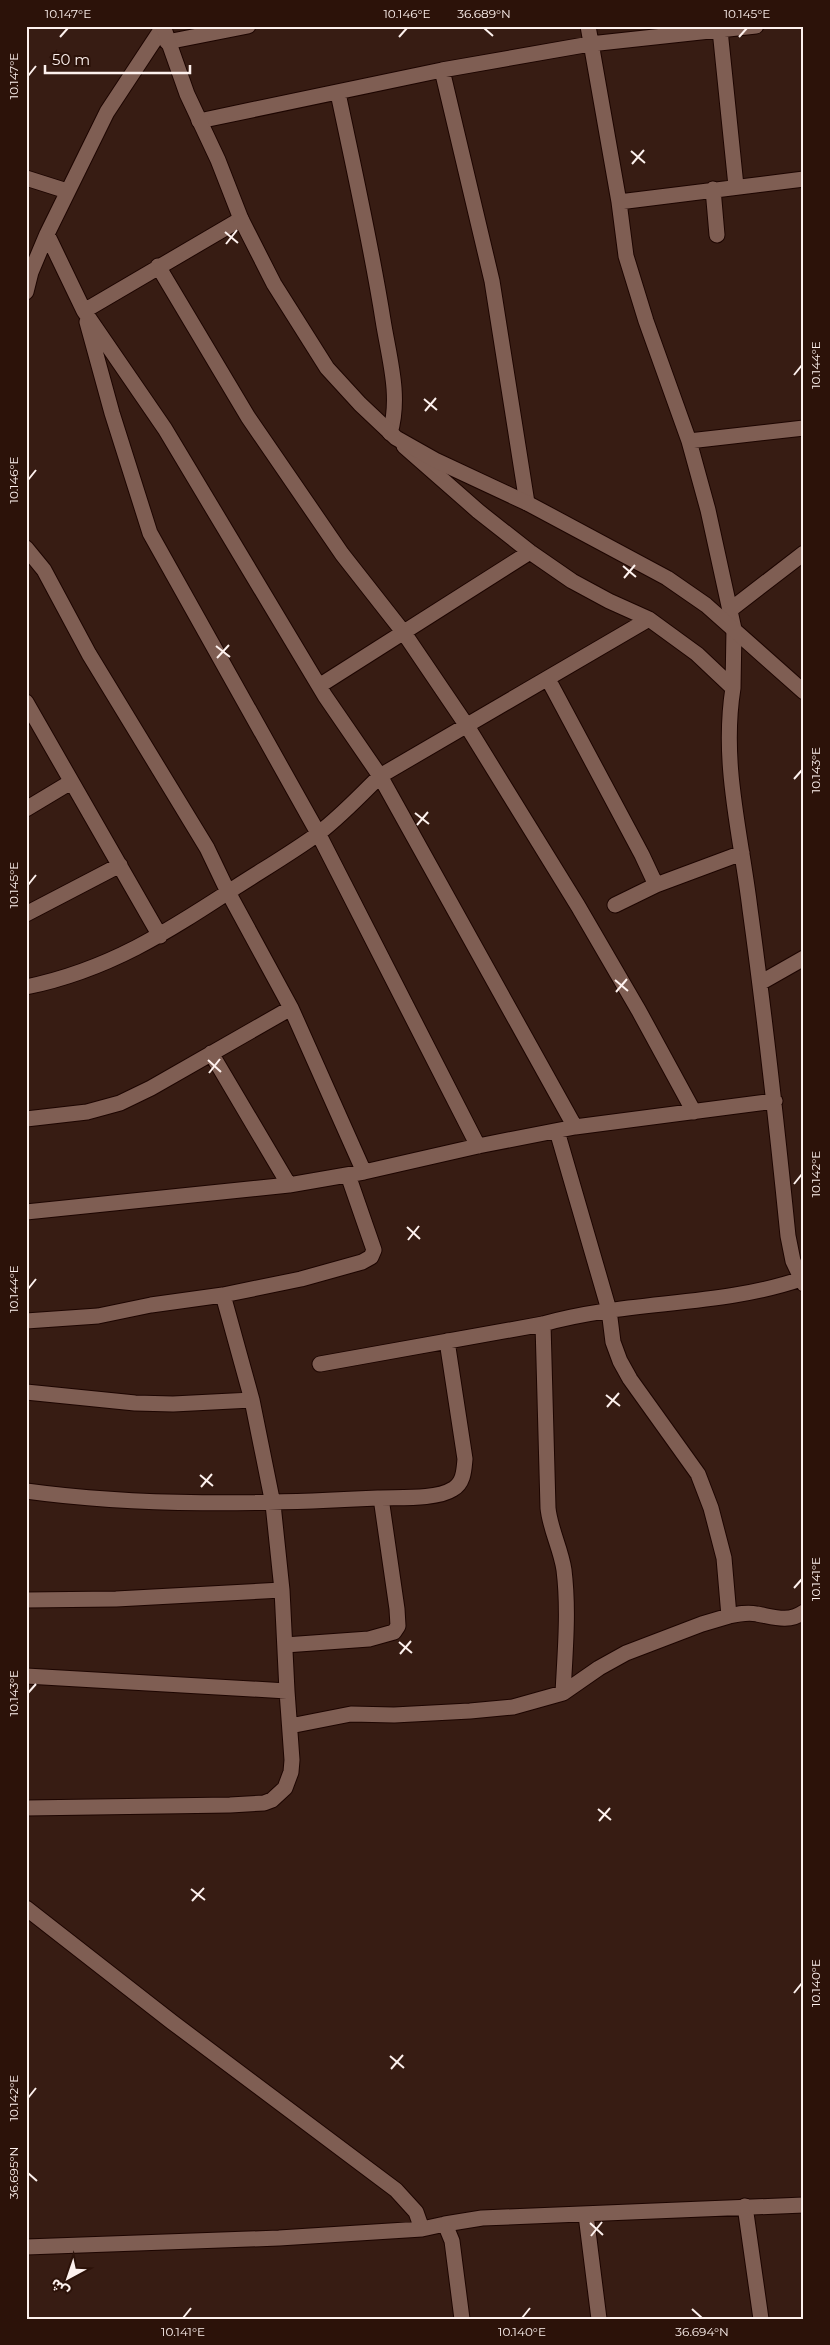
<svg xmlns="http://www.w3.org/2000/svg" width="830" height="2345" font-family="Montserrat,'Noto Sans Arabic',sans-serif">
  <rect width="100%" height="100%" fill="#371c13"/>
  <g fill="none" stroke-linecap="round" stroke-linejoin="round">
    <defs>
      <path id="street" d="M720,30l16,156
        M167,42l81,-16
        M442,70l50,211 35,222
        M338,93c16,76 33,151 45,227 6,38 18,76 7,113
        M199,121l243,-51 148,-26 166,-18
        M26,178l41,13
        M713,189l4,46
        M619,202l185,-23
        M47,234l37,77 157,-92
        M158,266l90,151 94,137 62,79 63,93 111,180 61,105 55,101
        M26,292l5,-20 16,-38 60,-122 56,-85
        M84,311l81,118 160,267 55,80 195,351
        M87,322l25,91 38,120 168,300 160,313
        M689,441l115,-13
        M404,446l74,65 52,41 42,29 37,20 40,18 48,35 36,34 1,-59 -26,-119 -19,-69 -43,-120 -20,-65 -7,-54 -31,-176
        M26,548l18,22 45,84 118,194 21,44 63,116 73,164
        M730,610l74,-57
        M548,679l94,176 14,30 86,-32
        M319,686l211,-134
        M733,688c-12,76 8,146 17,221 15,109 27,218 38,327l5,25 11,23
        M26,702l134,234
        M26,809l45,-27
        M615,905l41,-20
        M26,914l94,-49
        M760,983l44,-25
        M26,987c83,-17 141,-55 210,-100 28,-18 57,-35 83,-54 22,-17 41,-37 61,-57l269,-157
        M211,1053l78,132
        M26,1119l61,-7 33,-9 31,-15 140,-80
        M26,1212l263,-27 75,-13 114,-26 97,-19 200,-26
        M223,1295l29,105 21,104 9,86
        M26,1321l72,-5 53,-11 72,-10 78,-16 61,-17 9,-5 3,-7 -26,-75
        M543,1324l5,184c2,21 13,41 16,62 5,41 1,82 -1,123
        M320,1364l223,-40c84,-24 177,-17 258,-45
        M26,1392l109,11 38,1 79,-4
        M26,1491c117,16 235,13 352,7 20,-1 58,2 75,-9 11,-6 11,-20 12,-30l-18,-118
        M26,1600l90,-1 166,-9 5,101 -261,-15
        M729,1616c9,-2 18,-4 28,-2 17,3 31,9 47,-2
        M285,1645l84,-6 25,-7 4,-6 -1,-17 -16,-111
        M290,1726l61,-12 43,1 76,-4 43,-4 50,-14 36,-25 27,-15 76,-29 27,-8 -5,-58 -13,-50 -13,-34 -68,-95 -10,-18 -7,-19 -4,-32 -52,-179
        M26,1808l204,-3 34,-2 8,-3 13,-12 6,-16 1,-12 -5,-69
        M26,1908l146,114 224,168 20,22 6,17
        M745,2206l16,113
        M586,2215l13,104
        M26,2247l253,-9 143,-9 23,-5
        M462,2319l-10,-78 -7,-17 37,-6 322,-13"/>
      <path id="secondary" d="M163,26l24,68 31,66 23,59 33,65 53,84 33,36 36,34 39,22 92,43 140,75 39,27 98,87"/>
    </defs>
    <use href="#street" stroke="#1d0501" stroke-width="17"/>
    <use href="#secondary" stroke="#1d0501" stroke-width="17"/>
    <use href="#street" stroke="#7f5e53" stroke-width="15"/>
    <use href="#secondary" stroke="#7f5e53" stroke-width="15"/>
  </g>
  <path fill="none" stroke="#fdf1ee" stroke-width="2" d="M484,28l9,8M60,37l8,-9M399,37l8,-9M739,37l8,-9M28,76l8,-10M631,151l14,12M632,164l12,-14M225,232l13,11M226,244l11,-14M794,375l8,-10M424,399l13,11M425,411l11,-13M28,480l8,-10M623,566l13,11M624,578l11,-13M216,646l14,11M217,658l12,-13M794,779l8,-9M415,813l14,11M417,825l11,-13M28,885l8,-10M615,980l13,11M616,992l11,-13M208,1060l13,12M209,1073l11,-14M794,1184l8,-10M407,1227l13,12M408,1240l11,-14M28,1289l8,-10M606,1395l14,11M607,1407l12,-14M200,1475l13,11M201,1487l11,-13M794,1588l8,-9M399,1642l13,11M400,1654l11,-13M28,1693l8,-9M598,1809l13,11M599,1821l11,-13M191,1889l14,11M192,1901l12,-13M794,1993l8,-10M390,2056l14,12M391,2069l12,-14M28,2098l8,-10M28,2173l9,8M590,2223l13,12M591,2236l11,-14M692,2309l10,9M183,2318l8,-10M522,2318l8,-10"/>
  <rect width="830" height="2345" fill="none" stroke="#2c1209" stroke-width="55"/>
  <g transform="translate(68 2278) rotate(220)" stroke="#2c1209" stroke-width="4" paint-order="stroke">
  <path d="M0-4L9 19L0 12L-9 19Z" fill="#fdf1ee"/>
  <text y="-8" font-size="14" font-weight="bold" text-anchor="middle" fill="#fdf1ee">ش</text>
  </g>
  <path d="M45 65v8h145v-8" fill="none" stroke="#fdf1ee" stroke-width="2.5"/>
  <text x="52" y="65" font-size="15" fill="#fdf1ee" stroke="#2c1209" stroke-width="4" paint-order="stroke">50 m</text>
  <rect x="28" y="28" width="774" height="2290" fill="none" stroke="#fdf1ee" stroke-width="2"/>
  <g font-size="12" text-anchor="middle" fill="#fdf1ee">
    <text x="68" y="18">10.147°E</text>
    <text x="407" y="18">10.146°E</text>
    <text x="484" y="18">36.689°N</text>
    <text x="747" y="18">10.145°E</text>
    <text transform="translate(14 76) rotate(-90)" y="4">10.147°E</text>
    <text transform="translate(816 365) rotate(-90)" y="4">10.144°E</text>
    <text transform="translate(14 480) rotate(-90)" y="4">10.146°E</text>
    <text transform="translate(816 770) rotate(-90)" y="4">10.143°E</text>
    <text transform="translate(14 885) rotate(-90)" y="4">10.145°E</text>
    <text transform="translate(816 1174) rotate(-90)" y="4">10.142°E</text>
    <text transform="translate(14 1289) rotate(-90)" y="4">10.144°E</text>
    <text transform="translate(816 1579) rotate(-90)" y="4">10.141°E</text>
    <text transform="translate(14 1693) rotate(-90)" y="4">10.143°E</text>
    <text transform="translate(816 1983) rotate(-90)" y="4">10.140°E</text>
    <text transform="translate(14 2098) rotate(-90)" y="4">10.142°E</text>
    <text transform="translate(14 2173) rotate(-90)" y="4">36.695°N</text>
    <text x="183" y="2336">10.141°E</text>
    <text x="522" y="2336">10.140°E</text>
    <text x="702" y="2336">36.694°N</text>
  </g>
</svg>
